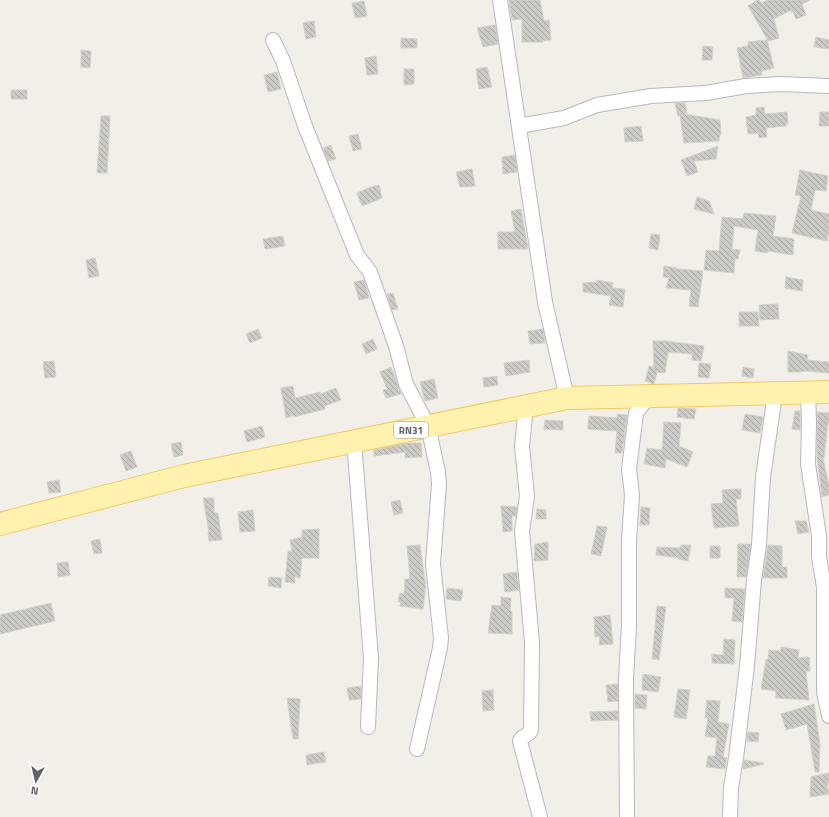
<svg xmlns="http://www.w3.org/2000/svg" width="829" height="817" font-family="'Titillium Web',sans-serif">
  <defs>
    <pattern id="building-back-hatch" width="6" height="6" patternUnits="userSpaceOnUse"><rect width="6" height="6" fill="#cccac5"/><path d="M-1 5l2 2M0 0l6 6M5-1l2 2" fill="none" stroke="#a9a8a4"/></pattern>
  </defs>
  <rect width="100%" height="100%" fill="#f1efe8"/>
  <path fill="url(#building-back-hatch)" stroke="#d6d1c6" d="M509,0h31l4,21 5,-1 2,20 -9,1 1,1h-21v-23l-10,1z
    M757,0h2l2,3 7,-3h42l-8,4 4,11 -10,4 -3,-7 -1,1 -1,-3 -17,9 5,19 -11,3 -20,-35z
    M364,1l3,15 -12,2 -3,-15z
    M314,21l2,16 -10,2 -3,-16z
    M495,25l3,19 -15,3 -6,-19z
    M816,37l13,3v9l-15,-2z
    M401,38l16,1v9h-16z
    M767,40l7,28 -12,3v4l-19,3 -6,-30 11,-2v-4z
    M703,46l10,1 -1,13h-10z
    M81,50l10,1 -1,17 -9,-1z
    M376,56l2,18 -11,1 -2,-17z
    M487,67l5,20 -13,2 -3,-20z
    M404,69h10v15l-10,1z
    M277,72l4,17 -13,3 -4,-17z
    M11,90h16v9h-16z
    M675,103h10l2,11h-3l36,6 1,15h-1l-1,6 -35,2 -4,-28 -2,1z
    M764,107l1,7 22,-2 1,12h-2v2l-20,2 1,9 -8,1 -1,-5 -10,1 -2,-17 10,-2v-7z
    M820,112h9v14h-10z
    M101,116h9l-3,57h-10z
    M641,126l2,15 -18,1 -1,-14z
    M358,134l4,15 -9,2 -4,-15z
    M331,145l5,14 -8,2 -5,-13z
    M718,146l-2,13 -22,2 4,11 -11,4 -6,-16z
    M515,155l2,17 -14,2 -1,-17z
    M472,169l3,17 -15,1 -4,-15z
    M800,170l28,6 -2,15 -11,-1 -4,20 18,4v18l-2,9 -35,-8 9,-37 -6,-1z
    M379,185l3,13 -20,8 -5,-13 14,-6z
    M697,197l12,4 5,13 -20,-5z
    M521,209l7,40h-30v-17h17l-4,-21z
    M744,213l32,3 -3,20 21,3 -1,16 -25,-4 -1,2 -12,-2 3,-21 -24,-4 -2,23 8,1 -2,9h-3l-1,14 -30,-3 2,-20 13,1 3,-34 21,2z
    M651,234l9,1 -2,15 -9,-2z
    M283,236l2,10 -20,3 -2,-10z
    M95,258l4,18 -10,2 -3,-18z
    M664,266l13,2v1l26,2 -5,36 -9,-1 2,-16 -25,-2 3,-10 -6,-1z
    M786,277l17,3 -1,11 -17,-3z
    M364,280l5,18 -10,2 -5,-18z
    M597,280l16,3 -1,5 13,1 -2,18 -14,-2 2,-9 -28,-4v-9l14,-1z
    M393,293l5,16 -6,1 -5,-16z
    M778,304l1,15 -19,1 -1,-15z
    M739,312h19l1,14h-20z
    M258,329l4,9 -12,5 -4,-9z
    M543,329l2,14 -15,1 -2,-13z
    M373,339l4,10 -11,5 -4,-10z
    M653,341h12l39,5 -3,15 -9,-1v-6l-24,-2 -3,21 -8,-1 -3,12 -9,-3 4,-15 5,1z
    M788,351l20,4 -1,5 22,2v11l-25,-2 -5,1h-11z
    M529,360l1,12 -24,4 -2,-13z
    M54,361l2,16 -11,1 -2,-16z
    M699,363l12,1 -2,14 -11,-1z
    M391,367l10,27 -15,4 -3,-8 4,-1 -7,-17z
    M743,367l11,2 -1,9 -11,-2z
    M497,376l1,9 -14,2 -1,-9z
    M434,379l4,19 -13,3 -5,-19z
    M293,386l2,12 25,-6 1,2 15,-6 5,12 -17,6 1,3 -31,8v-2l-8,3 -5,-30z
    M678,408l18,1 -2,10 -17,-2z
    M795,411h5v19l-8,-1z
    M817,412l12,1v10h-1l-4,35h-1l6,28v9l-7,2 -5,-40z
    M617,414l10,1 -5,38h-7l2,-22 -29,-2 1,-13 28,2z
    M745,414l18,3 -3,16 -18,-3z
    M545,420l18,1v9l-19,-1z
    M664,422l17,1 -2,23 14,6 -6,15 -21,-8 -1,9 -21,-4 3,-16 15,2z
    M262,426l3,11 -18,5 -3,-11z
    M181,442l2,13 -9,2 -3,-13z
    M406,443h15l1,14 -17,1v-6l-31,4v-6z
    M131,451l6,16 -11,4 -6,-16z
    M59,480l2,12 -12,1 -2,-11z
    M735,489h6v10h-5l3,27 -25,2 -3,-24 12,-1 -1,-13z
    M203,498h11v15h4l4,27 -13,1 -1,-9h1z
    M400,500l3,13 -9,2 -3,-13z
    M501,506l16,1 -1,9h-4v15l-9,1z
    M641,507l9,1 -1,17h-9z
    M537,509l9,1v9h-10z
    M253,510l2,21 -15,1 -2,-20z
    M795,521h11l3,11 -11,2z
    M597,526l10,1 -6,29 -10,-2z
    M319,529v29h-17l-2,20h-3v-2h-2v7l-10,-1 3,-31h4l-2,-11 12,-3v-7z
    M100,539l2,14 -8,1 -3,-13z
    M548,542v18l-14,1 1,-17z
    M738,544h13l-5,33h-9z
    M420,545l5,36 1,1 -3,27 -23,-3 1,-4h-3l2,-9 4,1 1,-15h5l-3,-33z
    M681,545h10l-3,16 -10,-2 1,-1 -23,-3 1,-8 23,1z
    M768,545l14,1v21h5v11h-24z
    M710,546h10v12h-10z
    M68,562l2,13 -12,2 -1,-14z
    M517,572l2,18 -14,2 -2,-18z
    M269,577l13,1 -1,10 -13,-2z
    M447,588l16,2 -2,11 -15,-2z
    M725,588l20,1 -3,33 -10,-1 2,-23h-9z
    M501,597l10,1 -1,13h2v23l-24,-1 4,-28 9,1z
    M51,603l4,18 -55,13v-19z
    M657,606l9,1 -7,53 -7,-1z
    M610,615l3,29 -14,1 1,-9 -5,1 -1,-20z
    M724,639l11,1 -1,24 -22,-1v-9l11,1z
    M781,647l18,3 -1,8 11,-1 1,14h-4l3,29 -33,-2v-7l-15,-2 5,-30 2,1 1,-10 12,1z
    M643,674l18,3 -3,15 -16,-2z
    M618,684v17l-10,1 -2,-17z
    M361,686v13l-12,1 -2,-12z
    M678,689l12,1 -4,29 -12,-2z
    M493,690l1,20 -11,1 -1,-20z
    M635,694l12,1 -1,14 -11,-1z
    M287,698l13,1 -2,40h-5z
    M707,700l13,1 -2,21 11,2 -6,33 4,1 -2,11 -19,-2 2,-11h7l2,-18 -12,-2 3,-18h-3z
    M814,704l6,40 -1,28h-4l-8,-48 -21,6 -5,-16z
    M618,711v9l-27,1 -1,-9z
    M748,732l11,1 -1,9 -11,-1z
    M324,752l2,10 -19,3 -1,-10z
    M744,760l20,3v1l-21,5z
    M829,773v10h-2l2,11 -19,3 1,-20z"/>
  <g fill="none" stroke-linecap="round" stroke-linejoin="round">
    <defs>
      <path id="minor" d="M500,0l45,302 22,96
        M273,40l10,21 22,65 52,129 13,17 26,74 10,38 22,42 10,46 1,12 -6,80 8,74 -1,10 -23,101
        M519,126l45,-8 33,-13 54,-9 55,-3 40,-7 34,-2 49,2
        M808,392l1,31 -1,41 11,72v21l5,30v105l5,24
        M526,406l-4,40 5,50 -5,35 10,111 -1,88c-2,6 -9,5 -11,11l20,76
        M354,441l17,217 -3,69
        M627,817l-1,-138 3,-53v-86l3,-45 -3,-26 7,-56 6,-8 10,-9
        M730,817l1,-30 5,-29 11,-92 7,-86 5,-35 4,-68 10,-69 1,-14"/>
      <path id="primary" d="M0,524l184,-48 383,-78 262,-6"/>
    </defs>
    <use href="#minor" stroke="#b5b8bc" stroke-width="16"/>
    <use href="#primary" stroke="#f2c960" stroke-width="24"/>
    <use href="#minor" stroke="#fff" stroke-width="14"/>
    <use href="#primary" stroke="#fff2af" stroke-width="22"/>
  </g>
  <g text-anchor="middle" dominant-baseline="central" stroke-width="3" stroke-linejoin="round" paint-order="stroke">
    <rect fill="#fff" stroke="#8f9295" stroke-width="1" x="394" y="422" width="34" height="16" rx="3"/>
    <g font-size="10" font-weight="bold" fill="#5f6368">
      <text x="411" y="430">RN31</text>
    </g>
  </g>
  <g transform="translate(36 781) rotate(188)" stroke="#ffffff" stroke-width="3" paint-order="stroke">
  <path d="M0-3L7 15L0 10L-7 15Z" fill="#5f6368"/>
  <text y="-6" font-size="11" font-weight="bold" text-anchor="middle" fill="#5f6368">N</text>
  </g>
</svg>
